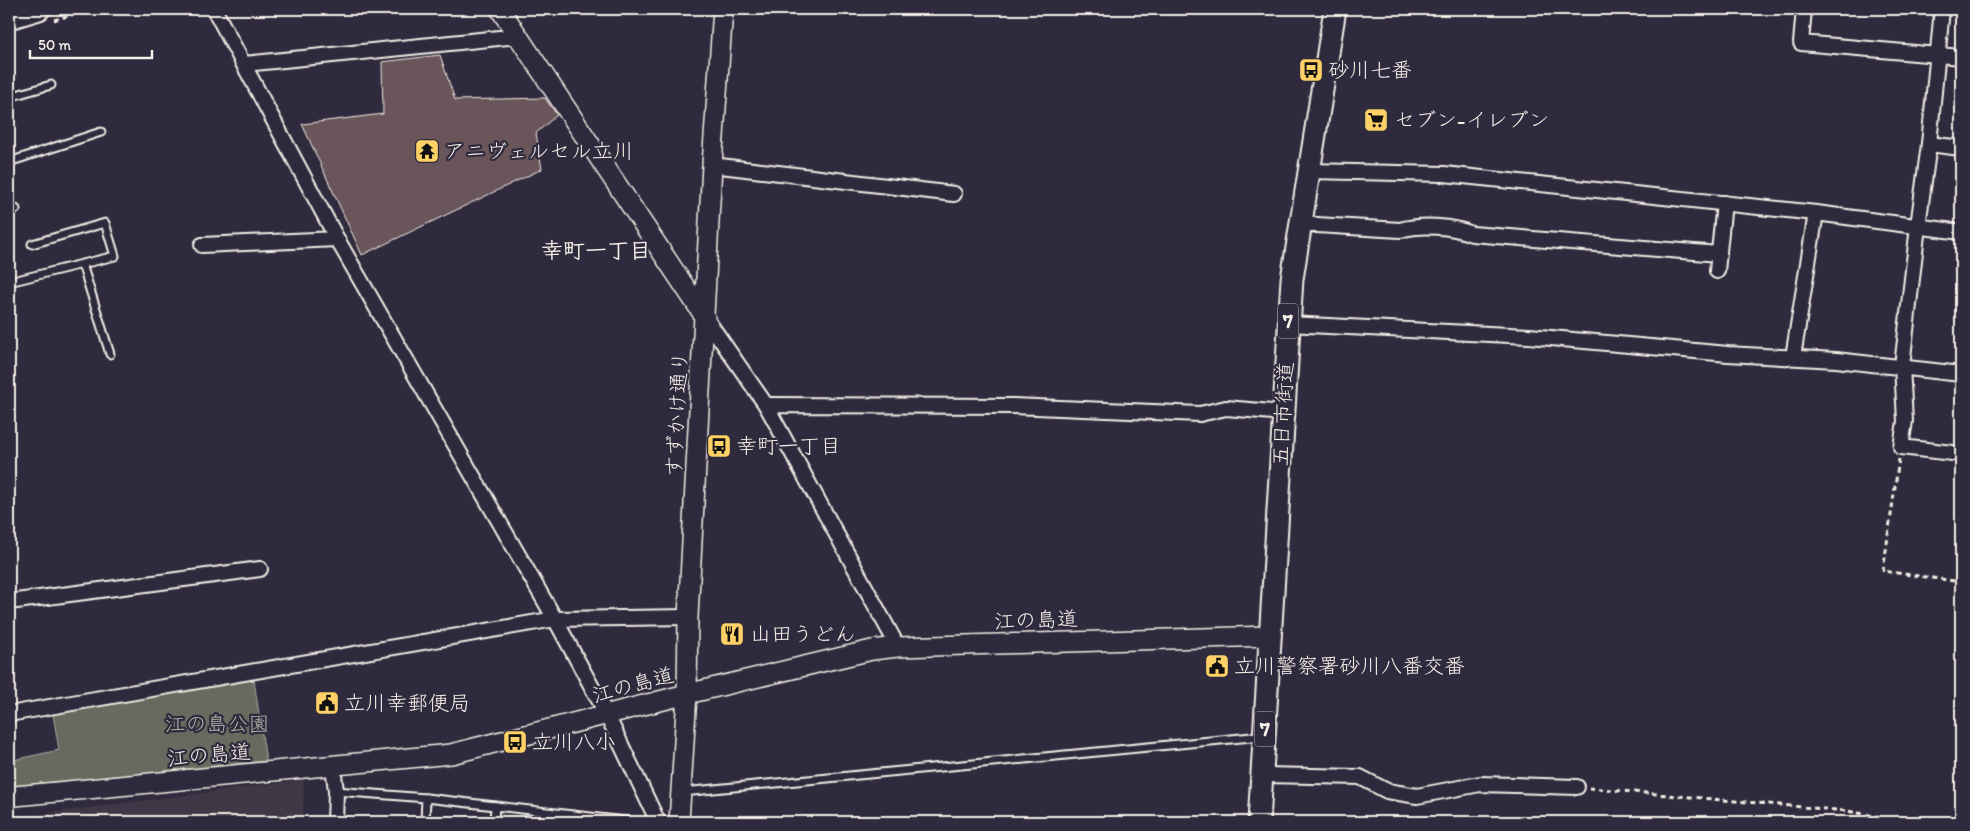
<svg xmlns="http://www.w3.org/2000/svg" width="1970" height="831" font-family="Itim,'Klee One',sans-serif">
	<style>
		.built { fill: #413746 }
		.green { fill: #666b5e; stroke: #adaea3 }
		.building { fill: #6b555a; stroke: #f4f1e8 }
		.lines { fill: none; stroke-linecap: round; stroke-linejoin: round }
		.lane-casing { stroke: #f4f1e8; stroke-width: 11 }
		.street-casing { stroke: #f4f1e8; stroke-width: 18 }
		.secondary-casing { stroke: #f4f1e8; stroke-width: 22 }
		.primary-casing { stroke: #f4f1e8; stroke-width: 25 }
		.path { stroke: #f4f1e8; stroke-width: 3; stroke-dasharray: 5 4; stroke-linecap: butt }
		.lane { stroke: #2f2a3d; stroke-width: 7 }
		.street { stroke: #2f2a3d; stroke-width: 14 }
		.secondary { stroke: #2f2a3d; stroke-width: 19 }
		.primary { stroke: #2f2a3d; stroke-width: 21 }
		.labels { text-anchor: middle; stroke-width: 4.5; stroke-linejoin: round; paint-order: stroke }
		.shield { fill: #2f2a3d; stroke: #b9b5b5; stroke-width: 1 }
		.shield-label { font-size: 20px; font-weight: bold; fill: #f4f1e8 }
		.poi-label { font-size: 21px; fill: #f4f1e8; stroke: #2f2a3d; text-anchor: start }
		.street-label { font-size: 21px; fill: #f4f1e8; stroke: #2f2a3d }
		.park-label { font-size: 21px; fill: #b4b5aa; stroke: #2f2a3d }
		.neighbourhood-label { font-size: 22px; font-weight: bold; fill: #f4f1e8; stroke: #2f2a3d }
	</style>
	<rect width="100%" height="100%" fill="#2f2a3d"/>
	<filter id="ink" filterUnits="userSpaceOnUse"><feTurbulence type="fractalNoise" baseFrequency=".02" numOctaves="2"/><feDisplacementMap in="SourceGraphic" scale="10" xChannelSelector="R" yChannelSelector="G"/><feConvolveMatrix kernelMatrix="1 2 1 2 8 2 1 2 1" color-interpolation-filters="sRGB"/></filter>
	<g filter="url(#ink)">
		<path class="built" d="M304,780L303,822H9V818Z"/>
		<path class="green" d="M253,674L266,761L9,788V761L59,750L53,714Z"/>
		<path class="building" d="M440,55L455,100L545,98L557,115L536,133L542,169L362,255L302,124L383,114L382,62Z"/>
		<g class="lines">
			<defs>
				<g id="lane">
					<path d="M9,97L51,85"/>
					<path d="M9,162L101,132"/>
					<path d="M9,211L16,209"/>
					<path d="M82,264L110,354"/>
					<path d="M9,282L115,256L105,223L32,244"/>
					<path d="M336,791L426,798L634,822"/>
					<path d="M683,792L1262,736"/>
					<path d="M425,822L426,798"/>
					<path d="M494,822L495,806"/>
				</g>
				<g id="street">
					<path d="M214,9L337,239L555,619L607,715L658,822"/>
					<path d="M1804,9L1801,43L1961,57"/>
					<path d="M1942,9L1929,144L1918,226L1902,366L1905,421L1901,447L1961,454"/>
					<path d="M244,64L519,36"/>
					<path d="M1929,144L1961,148"/>
					<path d="M712,165L954,194"/>
					<path d="M1309,171L1444,174L1816,213L1961,232"/>
					<path d="M1300,224L1400,230C1421,224 1452,226 1472,234L1719,254"/>
					<path d="M202,245L337,239"/>
					<path d="M1717,271L1724,203"/>
					<path d="M705,317L766,405"/>
					<path d="M1288,324L1529,336L1728,354L1836,360L1961,374"/>
					<path d="M1793,357L1816,213"/>
					<path d="M9,602L260,569"/>
					<path d="M898,647L766,405L1013,406L1200,414L1226,408L1283,413"/>
					<path d="M9,714L555,619L688,617"/>
					<path d="M333,766L336,791L335,822"/>
					<path d="M1262,775L1360,777L1387,791L1417,796L1480,784L1577,787"/>
				</g>
				<g id="secondary">
					<path d="M500,9L705,317"/>
					<path d="M9,798L15,796L451,754L687,694L872,650L898,647L1270,636"/>
					<path d="M679,822L687,694L688,617L712,165L723,9"/>
				</g>
				<g id="primary">
					<path d="M9,18L39,9"/>
					<path d="M1259,822L1292,279L1335,9"/>
				</g>
			</defs>
			<use href="#lane" class="lane-casing"/>
			<use href="#street" class="street-casing"/>
			<use href="#secondary" class="secondary-casing"/>
			<use href="#primary" class="primary-casing"/>
			<g class="path">
				<path d="M54,20L92,9"/>
				<path d="M1899,459L1883,571L1961,582"/>
				<path d="M1589,788L1847,811L1909,822"/>
			</g>
			<use href="#lane" class="lane"/>
			<use href="#street" class="street"/>
			<use href="#secondary" class="secondary"/>
			<use href="#primary" class="primary"/>
		</g>
	</g>
	<defs>
		<symbol id="bus-square" viewBox="-11 -11 22 22"><rect x="-9" y="-9" width="18" height="18" rx="4" fill="#ffd166" stroke="#2f2a3d"/><path d="M-5-6H5V4H4V6H2V4H-2V6H-4V4H-5ZM-3.5-4V0h7V-4ZM-3.5 1.2v1.5H-2V1.2ZM2 1.2v1.5H3.5V1.2Z" fill="#111"/></symbol>
		<symbol id="supermarket-square" viewBox="-11 -11 22 22"><rect x="-9" y="-9" width="18" height="18" rx="4" fill="#ffd166" stroke="#2f2a3d"/><path d="M-6-5.5h2.5l.6 2H6L4.5 2H-2.5L-4.4-4H-6ZM-1.5 3.2a1.3 1.3 0 1 0 .1 0ZM3 3.2a1.3 1.3 0 1 0 .1 0Z" fill="#111"/></symbol>
		<symbol id="temple-square" viewBox="-11 -11 22 22"><rect x="-9" y="-9" width="18" height="18" rx="4" fill="#ffd166" stroke="#2f2a3d"/><path d="M0-6L5-2H3V0L6.5 2.5H4V6H1.5V3h-3V6H-4V2.5H-6.5L-3 0V-2H-5Z" fill="#111"/></symbol>
		<symbol id="restaurant-square" viewBox="-11 -11 22 22"><rect x="-9" y="-9" width="18" height="18" rx="4" fill="#ffd166" stroke="#2f2a3d"/><path d="M-5-6h1v4h1v-4h1v4h1v-4h1v5L-1.5 .5V6h-2V.5L-5-1ZM5-6V6H3V1.5H1.5Q1.5-4 5-6Z" fill="#111"/></symbol>
		<symbol id="civic-square" viewBox="-11 -11 22 22"><rect x="-9" y="-9" width="18" height="18" rx="4" fill="#ffd166" stroke="#2f2a3d"/><path d="M-.6-6.5H3V-4.5H.6V-3L4-1V1h2V6H-6V1h2V-1L-.6-3ZM-1.2 2.5V6h2.4V2.5Z" fill="#111"/></symbol>
	</defs>
	<g fill-rule="evenodd">
		<use href="#bus-square" x="1297" y="56" width="28" height="28"/>
		<use href="#supermarket-square" x="1362" y="106" width="28" height="28"/>
		<use href="#temple-square" x="413" y="137" width="28" height="28"/>
		<use href="#bus-square" x="705" y="432" width="28" height="28"/>
		<use href="#restaurant-square" x="718" y="620" width="28" height="28"/>
		<use href="#civic-square" x="1203" y="652" width="28" height="28"/>
		<use href="#civic-square" x="313" y="689" width="28" height="28"/>
		<use href="#bus-square" x="501" y="728" width="28" height="28"/>
	</g>
	<g class="labels">
		<g class="shield">
			<rect x="1278" y="303.5" width="20" height="35" rx="4"/>
			<rect x="1255" y="711.5" width="20" height="35" rx="4"/>
		</g>
		<g class="shield-label">
			<text x="1288" y="328">7</text>
			<text x="1265" y="736">7</text>
		</g>
		<g class="poi-label">
			<text x="1328" y="77">砂川七番</text>
			<text x="1394" y="127">セブン-イレブン</text>
			<text x="444" y="158">アニヴェルセル立川</text>
			<text x="736" y="453">幸町一丁目</text>
			<text x="750" y="641">山田うどん</text>
			<text x="1234" y="673">立川警察署砂川八番交番</text>
			<text x="344" y="710">立川幸郵便局</text>
			<text x="532" y="749">立川八小</text>
		</g>
		<g class="street-label">
			<text transform="translate(677 414) rotate(-87)" y="7">すずかけ通り</text>
			<text transform="translate(1283 414) rotate(-87)" y="7">五日市街道</text>
			<text transform="translate(1036 620) rotate(-2)" y="7">江の島道</text>
			<text transform="translate(633 685) rotate(-15)" y="7">江の島道</text>
			<text transform="translate(209 755) rotate(-5)" y="7">江の島道</text>
		</g>
		<g class="park-label">
			<text x="217" y="731">江の島公園</text>
		</g>
		<g class="neighbourhood-label">
			<text x="596" y="258">幸町一丁目</text>
		</g>
	</g>
	<rect width="1970" height="831" fill="none" stroke="#2f2a3d" stroke-width="30"/>
	<rect x="15" y="15" width="1940" height="801" fill="none" stroke="#f4f1e8" stroke-width="2" filter="url(#ink)"/>
	<path d="M30 50v8h122v-8" fill="none" stroke="#f4f1e8" stroke-width="2.5"/>
	<text x="38" y="50" font-size="15" fill="#f4f1e8" stroke="#2f2a3d" stroke-width="4" paint-order="stroke">50 m</text>
</svg>
